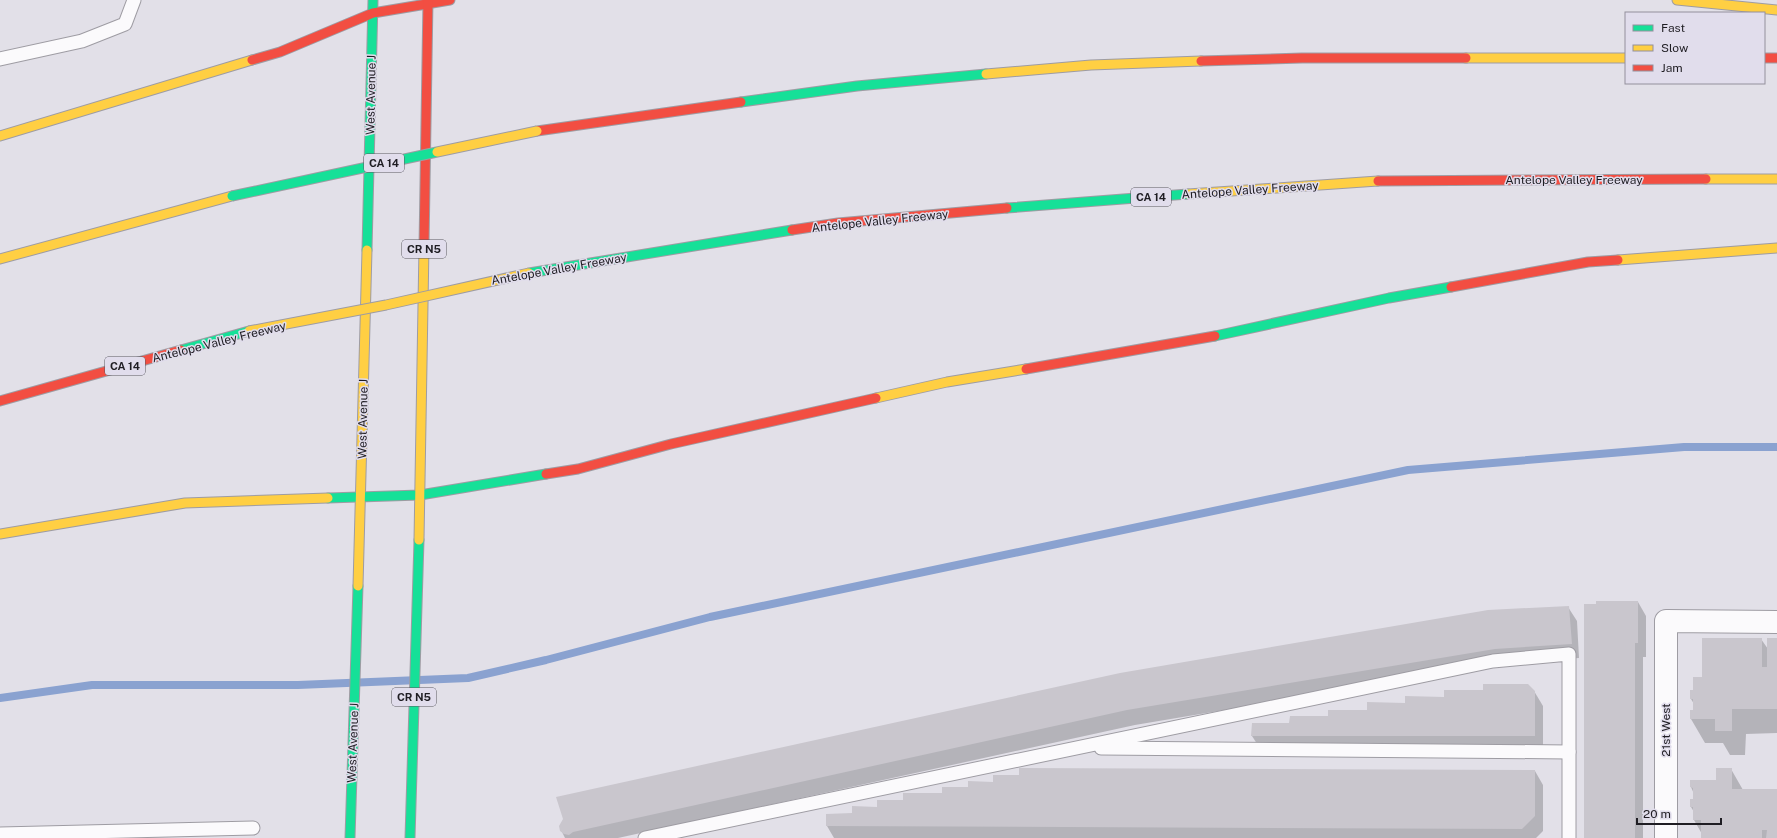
<svg xmlns="http://www.w3.org/2000/svg" width="1777" height="838" font-family="'Public Sans',sans-serif">
	<style>
		.shadow { fill: #0003 }
		.lines { fill: none; stroke-linecap: round; stroke-linejoin: round }
		.stream { stroke: #8aa2d0; stroke-width: 8 }
		.building { fill: #c9c6cd }
		.lane-casing { stroke: #9e9ca3; stroke-width: 15 }
		.street-casing { stroke: #9e9ca3; stroke-width: 24 }
		.fast-casing { stroke: #9e9ca3; stroke-width: 11 }
		.slow-casing { stroke: #9e9ca3; stroke-width: 11 }
		.jam-casing { stroke: #9e9ca3; stroke-width: 11 }
		.lane { stroke: #fbfafc; stroke-width: 13 }
		.street { stroke: #fbfafc; stroke-width: 22 }
		.fast { stroke: #16e098; stroke-width: 9 }
		.slow { stroke: #ffcf43; stroke-width: 9 }
		.jam { stroke: #f24e42; stroke-width: 9 }
		.fast-bridge-casing { stroke: #9e9ca3; stroke-width: 11; stroke-linecap: butt }
		.slow-bridge-casing { stroke: #9e9ca3; stroke-width: 11; stroke-linecap: butt }
		.fast-bridge { stroke: #16e098; stroke-width: 9 }
		.slow-bridge { stroke: #ffcf43; stroke-width: 9 }
		.labels { text-anchor: middle; stroke-width: 3; stroke-linejoin: round; paint-order: stroke }
		.shield { fill: #e1ddec; stroke: #59575f; stroke-width: 1 }
		.shield-label { font-size: 11px; font-weight: bold; fill: #1f1d23 }
		.street-label { font-size: 12px; fill: #1f1d23; stroke: #e1ddec }
	</style>
	<rect width="100%" height="100%" fill="#e2e0e8"/>
	<g class="shadow">
		<path d="M1638,602L1646,616V657H1643V838H1585Z"/>
		<path d="M1568,607L1577,621L1579,658L1503,663L1135,725L618,838H565L561,830Z"/>
		<path d="M1761,639L1768,649L1777,639V733L1746,734L1745,755H1730L1723,743H1705L1691,719L1694,711V704L1691,699L1703,678Z"/>
		<path d="M1534,691L1543,706V751L1261,750L1252,736L1290,724L1406,704L1445,698Z"/>
		<path d="M1731,769L1743,790H1777V838H1702V834L1694,820V812L1691,807L1694,800V794L1691,787L1717,781Z"/>
		<path d="M1535,771L1543,785V831L1536,838H834L827,826V815L853,814L904,801L994,783Z"/>
	</g>
	<g class="lines">
		<path class="stream" d="M0,698L92,685H298L468,678L546,660L710,617L1408,470L1684,447H1777"/>
	</g>
	<g class="building">
		<path d="M1596,601H1638V643H1635V838H1584V604H1596Z"/>
		<path d="M1569,606L1572,644L1495,649L1127,710L573,832L569,835L564,834L560,831L559,826L563,819L556,797L1120,673L1488,610Z"/>
		<path d="M1702,638H1762V667H1767V638H1777V709H1732V731H1715V719H1690V710H1693V699H1690V690H1693V677H1702Z"/>
		<path d="M1483,684H1528L1535,691V736H1251L1252,723H1289L1290,716H1328V710H1367V702L1405,703V696L1444,697V690H1483Z"/>
		<path d="M1019,768L1535,770V816L1522,829L826,826V814L852,813V806L877,807V800H903V793H942V787H968V781L993,782V775H1019Z"/>
		<path d="M1716,768H1732V789H1777V838H1766L1767,830H1762V838H1701V820H1693V807H1690V799H1693V788L1690,787V780H1716Z"/>
	</g>
	<g class="lines">
		<defs>
			<g id="lane">
				<path d="M0,59L82,41L125,24L134,0"/>
				<path d="M1101,748L1569,752"/>
				<path d="M0,834L253,828"/>
				<path d="M645,838L1493,661L1569,654V838"/>
			</g>
			<path id="street" d="M1666,838V621L1777,622"/>
			<g id="fast">
				<path d="M741,102L857,86L986,74"/>
				<path d="M1007,208L1188,194"/>
				<path d="M367,250L373,0"/>
				<path d="M529,273L792,230"/>
				<path d="M1215,336L1389,298L1451,287"/>
				<path d="M181,350L249,331"/>
				<path d="M328,498L420,495L546,474"/>
				<path d="M350,838L358,586"/>
				<path d="M410,838L419,540"/>
			</g>
			<g id="slow">
				<path d="M1677,0L1777,10"/>
				<path d="M1466,58H1626"/>
				<path d="M986,74L1091,65L1201,61"/>
				<path d="M0,136L252,60"/>
				<path d="M1706,179H1777"/>
				<path d="M1188,194L1378,181"/>
				<path d="M0,259L232,196"/>
				<path d="M1618,260L1777,248"/>
				<path d="M876,398L947,382L1026,369"/>
				<path d="M0,534L185,503L328,498"/>
				<path d="M419,540L424,246"/>
				<path d="M358,586L367,250"/>
			</g>
			<g id="jam">
				<path d="M1764,58H1777"/>
				<path d="M252,60L280,52L373,13L450,0"/>
				<path d="M1201,61L1302,58H1466"/>
				<path d="M537,131L741,102"/>
				<path d="M1378,181L1706,179"/>
				<path d="M792,230L838,223L1007,208"/>
				<path d="M424,246L428,0"/>
				<path d="M1451,287L1588,262L1618,260"/>
				<path d="M1026,369L1215,336"/>
				<path d="M0,401L181,350"/>
				<path d="M546,474L578,469L671,444L876,398"/>
			</g>
		</defs>
		<use href="#lane" class="lane-casing"/>
		<use href="#street" class="street-casing"/>
		<use href="#fast" class="fast-casing"/>
		<use href="#slow" class="slow-casing"/>
		<use href="#jam" class="jam-casing"/>
		<use href="#lane" class="lane"/>
		<use href="#street" class="street"/>
		<use href="#fast" class="fast"/>
		<use href="#slow" class="slow"/>
		<use href="#jam" class="jam"/>
		<defs>
			<path id="fast-bridge" d="M232,196L437,152"/>
			<g id="slow-bridge">
				<path d="M437,152L537,131"/>
				<path d="M249,331L386,305L529,273"/>
			</g>
		</defs>
		<use href="#fast-bridge" class="fast-bridge-casing"/>
		<use href="#slow-bridge" class="slow-bridge-casing"/>
		<use href="#fast-bridge" class="fast-bridge"/>
		<use href="#slow-bridge" class="slow-bridge"/>
	</g>
	<g class="labels">
		<g class="shield">
			<rect x="364" y="154" width="40" height="18" rx="3"/>
			<rect x="1131" y="188" width="40" height="18" rx="3"/>
			<rect x="402" y="240" width="44" height="18" rx="3"/>
			<rect x="105" y="357" width="40" height="18" rx="3"/>
			<rect x="392" y="688" width="44" height="18" rx="3"/>
		</g>
		<g class="shield-label">
			<text x="384" y="167">CA 14</text>
			<text x="1151" y="201">CA 14</text>
			<text x="424" y="253">CR N5</text>
			<text x="125" y="370">CA 14</text>
			<text x="414" y="701">CR N5</text>
		</g>
		<g class="street-label">
			<text transform="translate(371 95) rotate(-89)" y="4">West Avenue J</text>
			<text x="1574" y="184">Antelope Valley Freeway</text>
			<text transform="translate(1250 190) rotate(-4)" y="4">Antelope Valley Freeway</text>
			<text transform="translate(880 221) rotate(-6)" y="4">Antelope Valley Freeway</text>
			<text transform="translate(559 269) rotate(-10)" y="4">Antelope Valley Freeway</text>
			<text transform="translate(219 342) rotate(-14)" y="4">Antelope Valley Freeway</text>
			<text transform="translate(363 419) rotate(-89)" y="4">West Avenue J</text>
			<text transform="translate(1666 730) rotate(-90)" y="4">21st West</text>
			<text transform="translate(353 743) rotate(-88)" y="4">West Avenue J</text>
		</g>
	</g>
	<rect x="1625" y="12" width="140" height="72" fill="#e1ddec" stroke="#93909c"/>
	<rect x="1633" y="25" width="20" height="6" fill="#16e098" stroke="#93909c"/>
	<text x="1661" y="32" font-size="12" fill="#1f1d23">Fast</text>
	<rect x="1633" y="45" width="20" height="6" fill="#ffcf43" stroke="#93909c"/>
	<text x="1661" y="52" font-size="12" fill="#1f1d23">Slow</text>
	<rect x="1633" y="65" width="20" height="6" fill="#f24e42" stroke="#93909c"/>
	<text x="1661" y="72" font-size="12" fill="#1f1d23">Jam</text>
	<path d="M1637 818v6h84v-6" fill="none" stroke="#1f1d23" stroke-width="2"/>
	<text x="1643" y="818" font-size="12" fill="#1f1d23" stroke="#e1ddec" stroke-width="3" paint-order="stroke">20 m</text>
</svg>
